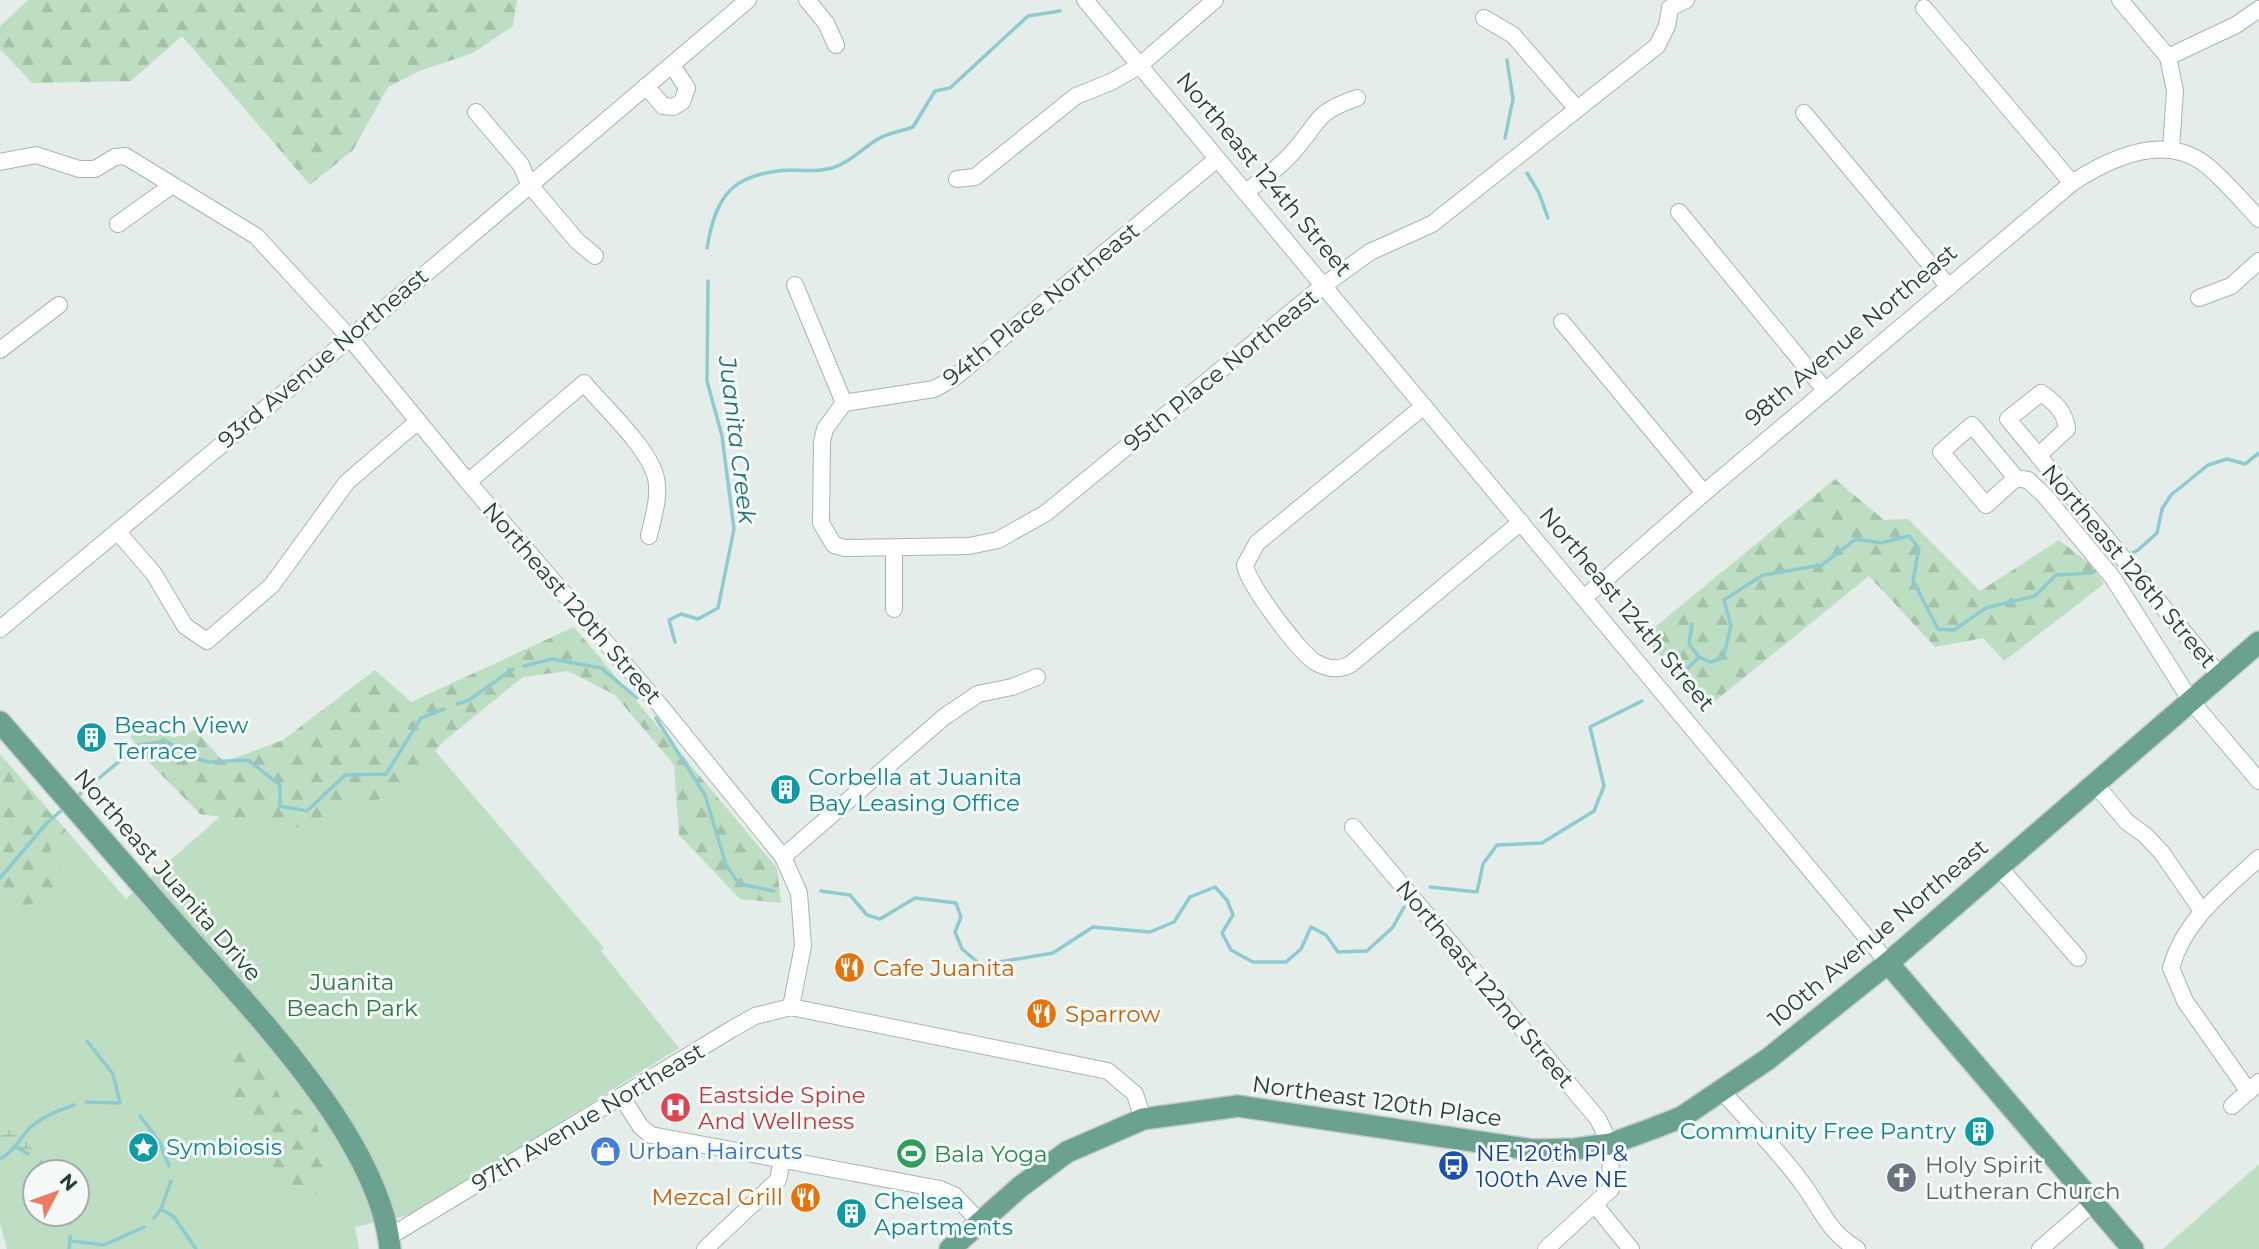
<svg xmlns="http://www.w3.org/2000/svg" width="2259" height="1249" font-family="Montserrat,sans-serif">
	<style>
		.green { fill: #bedec4; fill-rule: evenodd }
		.forest { fill: url(#forest-firs) }
		.wetland { fill: url(#wetland-marsh) }
		.lines { fill: none; stroke-linecap: round; stroke-linejoin: round }
		.stream { stroke: #8ecbd0; stroke-width: 3.5 }
		.minor-casing { stroke: #a7b5b0; stroke-width: 18 }
		.major-casing { stroke: #c2c9c7; stroke-width: 24 }
		.minor { stroke: #fff; stroke-width: 16 }
		.major { stroke: #6aa18f; stroke-width: 21 }
		.labels { text-anchor: middle; stroke-width: 6; stroke-linejoin: round; paint-order: stroke }
		.street-label { font-size: 23px; fill: #243f36; stroke: #f5faf7 }
		.culture-label { font-size: 23px; fill: #0d838f; stroke: #f5faf7; text-anchor: start }
		.food-label { font-size: 23px; fill: #c56008; stroke: #f5faf7; text-anchor: start }
		.park-label { font-size: 23px; fill: #2f7545; stroke: #f5faf7 }
		.health-label { font-size: 23px; fill: #be3a42; stroke: #f5faf7; text-anchor: start }
		.shop-label { font-size: 23px; fill: #366cbe; stroke: #f5faf7; text-anchor: start }
		.transit-label { font-size: 23px; fill: #164399; stroke: #f5faf7; text-anchor: start }
		.leisure-label { font-size: 23px; fill: #27864d; stroke: #f5faf7; text-anchor: start }
		.worship-label { font-size: 23px; fill: #5b616d; stroke: #f5faf7; text-anchor: start }
		.water-label { font-size: 24px; font-style: italic; fill: #1f7179; stroke: #f5faf7 }
	</style>
	<defs>
		<pattern id="forest-firs" width="22" height="20" patternUnits="userSpaceOnUse" patternTransform="scale(1.75)"><rect width="22" height="20" fill="#bedec4"/><path d="M5 1l3.5 6h-7zM16 11l3.5 6h-7z" fill="#a3c0a9"/></pattern>
		<pattern id="wetland-marsh" width="20" height="14" patternUnits="userSpaceOnUse" patternTransform="scale(1.75)"><rect width="20" height="14" fill="#bedec4"/><path d="M1 5h8M5 5V1M11 12h8M15 12V8" fill="none" stroke="#a3c0a9"/></pattern>
	</defs>
	<rect width="100%" height="100%" fill="#e4ede9"/>
	<g class="green">
		<path d="M375,681L604,948L601,951L679,1048L414,1214L355,1227L359,1249H7L0,1223V754L126,899ZM35,1172H77V1214H35Z"/>
		<path d="M2259,1164V1249H2163Z"/>
	</g>
	<g class="forest">
		<path d="M28,0H517L513,26L473,53L422,70L388,87L353,150L310,185L182,36L131,81L32,83L0,49V26Z"/>
		<path d="M1835,479L1884,520L1908,519L1980,591L2059,540L2090,564L2104,584L2004,661L1983,638L1935,647L1869,576L1704,710L1644,636Z"/>
		<path d="M574,627L777,868L781,903L740,899L679,835L674,765L615,695L568,671L523,677L444,741L399,792L356,807L317,830L200,814L143,756L131,737L143,723L174,738L195,730L224,762L283,740L375,670L411,702Z"/>
		<path d="M0,761L66,830L50,851L70,884L36,903L0,910Z"/>
		<path d="M241,1045L263,1054L282,1102L314,1117L327,1156V1197L290,1185L278,1175L228,1085L230,1055Z"/>
	</g>
	<path class="wetland" d="M32,1126L30,1133L34,1143L28,1158L0,1137V1132Z"/>
	<g class="lines">
		<g class="stream">
			<path d="M1505,138L1513,99L1507,60"/>
			<path d="M1527,173L1539,193L1548,218"/>
			<path d="M707,248C716,194 733,173 790,170C802,170 816,172 827,169C848,165 861,149 878,139C888,133 902,131 913,127L935,91L950,88L1028,16L1060,11"/>
			<path d="M2126,556L2138,550L2157,533L2162,509L2171,495L2208,465L2227,459L2245,464L2259,453"/>
			<path d="M1692,624L1689,644L1699,657"/>
			<path d="M675,642L669,620L681,614L698,619L718,608L734,529L722,436L707,381L708,281"/>
			<path d="M524,666L552,659L601,668L637,698"/>
			<path d="M1677,679L1699,657L1710,662L1723,658L1731,626L1724,600L1763,575L1822,565L1856,539L1881,543L1909,536L1919,548L1913,581L1938,629L1954,630L1986,608L2035,596L2056,575L2091,573L2100,569"/>
			<path d="M457,704L469,700L513,669"/>
			<path d="M656,718L705,795L726,865L739,884L774,891"/>
			<path d="M75,798L139,745L166,741L192,757L208,762L248,760L280,785V806L307,811L345,775L386,774L421,718L444,709"/>
			<path d="M0,878L46,824L64,808"/>
			<path d="M1430,887L1477,892L1483,864L1497,845L1542,843L1594,811L1604,786L1590,727L1642,701"/>
			<path d="M821,891L850,895L867,915L880,919L915,898L956,903L961,917L955,932L962,949L981,965L1053,953L1093,927L1150,932L1174,922L1190,897L1215,887L1227,900L1233,915L1222,933L1231,950L1253,962H1286L1301,949L1311,927L1326,935L1338,952L1367,951L1393,927L1404,907"/>
			<path d="M86,1102L120,1103L113,1074L87,1041"/>
			<path d="M140,1116L159,1141L169,1166"/>
			<path d="M15,1146L28,1154"/>
			<path d="M0,1159C14,1153 21,1135 32,1126C44,1116 59,1110 74,1105"/>
			<path d="M41,1162L51,1171"/>
			<path d="M161,1209L174,1217L196,1249"/>
			<path d="M69,1214L70,1223"/>
			<path d="M154,1218L161,1209L171,1181"/>
			<path d="M71,1241L104,1245L144,1227"/>
			<path d="M69,1249L70,1236"/>
		</g>
		<defs>
			<g id="minor">
				<path d="M807,0L826,23L836,45"/>
				<path d="M1085,0L1888,963"/>
				<path d="M2120,0L2168,57L2175,91L2171,149"/>
				<path d="M1924,8L2072,183"/>
				<path d="M1484,18L1513,35L1577,109"/>
				<path d="M2168,57L2236,25L2259,9"/>
				<path d="M646,86L663,106L673,107L682,102L687,88L672,65"/>
				<path d="M476,112L521,165L529,184L577,241L595,256"/>
				<path d="M1804,113L1949,287"/>
				<path d="M0,162L36,155L79,169H95L115,157L125,156L256,236L350,338L468,482L658,703L783,857L799,893L803,946L791,1007"/>
				<path d="M957,179L975,177L1076,96L1111,82L1139,66L1215,0"/>
				<path d="M1246,192C1261,180 1279,168 1292,153C1320,123 1312,113 1357,98"/>
				<path d="M1679,212L1825,390"/>
				<path d="M118,224L171,186"/>
				<path d="M795,285L844,403L825,429L822,442L821,523L834,545L845,548L969,546L998,540L1046,513L1323,286L1370,252L1432,224L1657,46L1667,26L1670,8L1686,0"/>
				<path d="M2199,298L2231,286L2259,261"/>
				<path d="M1562,322L1704,493"/>
				<path d="M0,350L59,305"/>
				<path d="M844,403L934,389L954,378L1217,159"/>
				<path d="M1424,406L1257,543L1245,565C1247,583 1300,653 1315,662C1327,669 1339,671 1351,664L1521,522"/>
				<path d="M2038,456L2067,429C2065,412 2055,402 2041,393L2008,419L2220,676"/>
				<path d="M2016,478L1986,505L1941,452L1972,425L2016,478L2028,480L2045,496L2113,578L2191,701L2259,781"/>
				<path d="M468,482L584,383C604,407 649,448 656,478C660,497 653,518 649,536"/>
				<path d="M117,531L154,574L185,626L207,641L272,585L347,482L417,422"/>
				<path d="M894,549V609"/>
				<path d="M1584,598L1704,493L2072,183C2110,158 2164,132 2206,165C2225,180 2242,201 2259,219"/>
				<path d="M0,629L350,338L748,0"/>
				<path d="M2095,784L2127,822L2145,835L2162,853L2202,911"/>
				<path d="M1353,827L1598,1119L1610,1144L1611,1189L1546,1249"/>
				<path d="M783,857L944,717L978,694L1012,687L1037,677"/>
				<path d="M1999,867L2078,958"/>
				<path d="M1722,1091C1748,1121 1778,1150 1802,1183C1822,1209 1826,1230 1857,1249"/>
				<path d="M2249,1092L2185,1001L2171,968C2184,920 2224,890 2259,858"/>
				<path d="M621,1096L641,1127L651,1135L940,1189L954,1195L980,1222"/>
				<path d="M2232,1106L2259,1082"/>
				<path d="M1595,1205L1631,1249"/>
				<path d="M389,1237L732,1029L755,1016L791,1007L1108,1071L1135,1094L1143,1119"/>
				<path d="M705,1249L778,1180L782,1160"/>
				<path d="M2040,1249L2093,1203"/>
			</g>
			<g id="major">
				<path d="M0,722C58,788 116,855 174,922C246,1004 380,1137 390,1249"/>
				<path d="M1888,963L2133,1249"/>
				<path d="M950,1249L1020,1187L1067,1152L1143,1119L1238,1106L1533,1150L1575,1149L1610,1144L1654,1128L1682,1117L1768,1059L1888,963L2259,642"/>
			</g>
		</defs>
		<use href="#minor" class="minor-casing"/>
		<use href="#major" class="major-casing"/>
		<use href="#minor" class="minor"/>
		<use href="#major" class="major"/>
	</g>
	<defs>
		<symbol id="building-disc" viewBox="-11 -11 22 22"><circle r="9.5" fill="#0f9aa8" stroke="#f5faf7"/><path d="M-4-6H4V6H1V3H-1V6H-4ZM-2.5-4.3h1.7v1.8h-1.7ZM.8-4.3h1.7v1.8H.8ZM-2.5-1h1.7V.8h-1.7ZM.8-1h1.7V.8H.8Z" fill="#fff"/></symbol>
		<symbol id="restaurant-disc" viewBox="-11 -11 22 22"><circle r="9.5" fill="#e8710a" stroke="#f5faf7"/><path d="M-5-6h1v4h1v-4h1v4h1v-4h1v5L-1.5 .5V6h-2V.5L-5-1ZM5-6V6H3V1.5H1.5Q1.5-4 5-6Z" fill="#fff"/></symbol>
		<symbol id="hospital-disc" viewBox="-11 -11 22 22"><circle r="9.5" fill="#e0444e" stroke="#f5faf7"/><path d="M-5-5h3v3.5h4V-5h3V5h-3V1.5h-4V5h-3Z" fill="#fff"/></symbol>
		<symbol id="sight-disc" viewBox="-11 -11 22 22"><circle r="9.5" fill="#0f9aa8" stroke="#f5faf7"/><path d="M0-6L1.8-2.2L6-1.7L2.9 1.2L3.7 5.4L0 3.3L-3.7 5.4L-2.9 1.2L-6-1.7L-1.8-2.2Z" fill="#fff"/></symbol>
		<symbol id="shop-disc" viewBox="-11 -11 22 22"><circle r="9.5" fill="#3f7fe0" stroke="#f5faf7"/><path d="M-5-2.5h2.3a2.7 3.5 0 0 1 5.4 0H5L5.5 6h-11ZM-1.5-2.5h3a1.5 2.3 0 0 0-3 0Z" fill="#fff"/></symbol>
		<symbol id="stadium-disc" viewBox="-11 -11 22 22"><circle r="9.5" fill="#2e9e5b" stroke="#f5faf7"/><path d="M0-5a6.5 5 0 1 0 0 10a6.5 5 0 1 0 0-10ZM-3.5-1.8h7v3.6h-7Z" fill="#fff"/></symbol>
		<symbol id="bus-disc" viewBox="-11 -11 22 22"><circle r="9.5" fill="#1a4fb4" stroke="#f5faf7"/><path d="M-5-6H5V4H4V6H2V4H-2V6H-4V4H-5ZM-3.5-4V0h7V-4ZM-3.5 1.2v1.5H-2V1.2ZM2 1.2v1.5H3.5V1.2Z" fill="#fff"/></symbol>
		<symbol id="church-disc" viewBox="-11 -11 22 22"><circle r="9.5" fill="#6b7280" stroke="#f5faf7"/><path d="M-1.2-6h2.4v3.5h3.3v2.4h-3.3V6h-2.4V-.1h-3.3v-2.4h3.3Z" fill="#fff"/></symbol>
	</defs>
	<g fill-rule="evenodd">
		<use href="#building-disc" x="74" y="720" width="35" height="35"/>
		<use href="#building-disc" x="768" y="772" width="35" height="35"/>
		<use href="#restaurant-disc" x="832" y="950" width="35" height="35"/>
		<use href="#restaurant-disc" x="1024" y="996" width="35" height="35"/>
		<use href="#hospital-disc" x="658" y="1090" width="35" height="35"/>
		<use href="#building-disc" x="1962" y="1114" width="35" height="35"/>
		<use href="#sight-disc" x="126" y="1130" width="35" height="35"/>
		<use href="#shop-disc" x="588" y="1134" width="35" height="35"/>
		<use href="#stadium-disc" x="894" y="1136" width="35" height="35"/>
		<use href="#bus-disc" x="1436" y="1148" width="35" height="35"/>
		<use href="#church-disc" x="1884" y="1160" width="35" height="35"/>
		<use href="#restaurant-disc" x="788" y="1180" width="35" height="35"/>
		<use href="#building-disc" x="834" y="1196" width="35" height="35"/>
	</g>
	<g class="labels">
		<g class="street-label">
			<text transform="translate(1264 174) rotate(50)" y="8">Northeast 124th Street</text>
			<text transform="translate(1041 304) rotate(-39)" y="8">94th Place Northeast</text>
			<text transform="translate(1851 335) rotate(-40)" y="8">98th Avenue Northeast</text>
			<text transform="translate(323 358) rotate(-40)" y="8">93rd Avenue Northeast</text>
			<text transform="translate(1221 370) rotate(-39)" y="8">95th Place Northeast</text>
			<text transform="translate(2129 566) rotate(50)" y="8">Northeast 126th Street</text>
			<text transform="translate(572 603) rotate(49)" y="8">Northeast 120th Street</text>
			<text transform="translate(1627 609) rotate(50)" y="8">Northeast 124th Street</text>
			<text transform="translate(168 875) rotate(49)" y="8">Northeast Juanita Drive</text>
			<text transform="translate(1878 933) rotate(-40)" y="8">100th Avenue Northeast</text>
			<text transform="translate(1485 984) rotate(50)" y="8">Northeast 122nd Street</text>
			<text transform="translate(1377 1101) rotate(8)" y="8">Northeast 120th Place</text>
			<text transform="translate(588 1117) rotate(-31)" y="8">97th Avenue Northeast</text>
		</g>
		<g class="culture-label">
			<text x="114" y="733">Beach View<tspan x="114" dy="26">Terrace</tspan></text>
			<text x="808" y="785">Corbella at Juanita<tspan x="808" dy="26">Bay Leasing Office</tspan></text>
			<text x="1956" y="1139" text-anchor="end">Community Free Pantry</text>
			<text x="166" y="1155">Symbiosis</text>
			<text x="874" y="1209">Chelsea<tspan x="874" dy="26">Apartments</tspan></text>
		</g>
		<g class="food-label">
			<text x="873" y="976">Cafe Juanita</text>
			<text x="1065" y="1022">Sparrow</text>
			<text x="783" y="1205" text-anchor="end">Mezcal Grill</text>
		</g>
		<g class="park-label">
			<text x="352" y="990">Juanita<tspan x="352" dy="26">Beach Park</tspan></text>
		</g>
		<g class="health-label">
			<text x="698" y="1103">Eastside Spine<tspan x="698" dy="26">And Wellness</tspan></text>
		</g>
		<g class="shop-label">
			<text x="628" y="1159">Urban Haircuts</text>
		</g>
		<g class="transit-label">
			<text x="1476" y="1161">NE 120th Pl &amp;<tspan x="1476" dy="26">100th Ave NE</tspan></text>
		</g>
		<g class="leisure-label">
			<text x="934" y="1162">Bala Yoga</text>
		</g>
		<g class="worship-label">
			<text x="1925" y="1173">Holy Spirit<tspan x="1925" dy="26">Lutheran Church</tspan></text>
		</g>
		<g class="water-label">
			<text transform="translate(737 440) rotate(83)" y="8">Juanita Creek</text>
		</g>
	</g>
	<g transform="translate(56 1193) rotate(49)"><circle r="33" fill="#f5faf7" stroke="#a1afaa" stroke-width="2"/>
	<path d="M0-5L12 26L0 18L-12 26Z" fill="#ee7a62"/>
	<text y="-10" font-size="19" font-weight="bold" text-anchor="middle" fill="#243f36">N</text>
	</g>
</svg>
